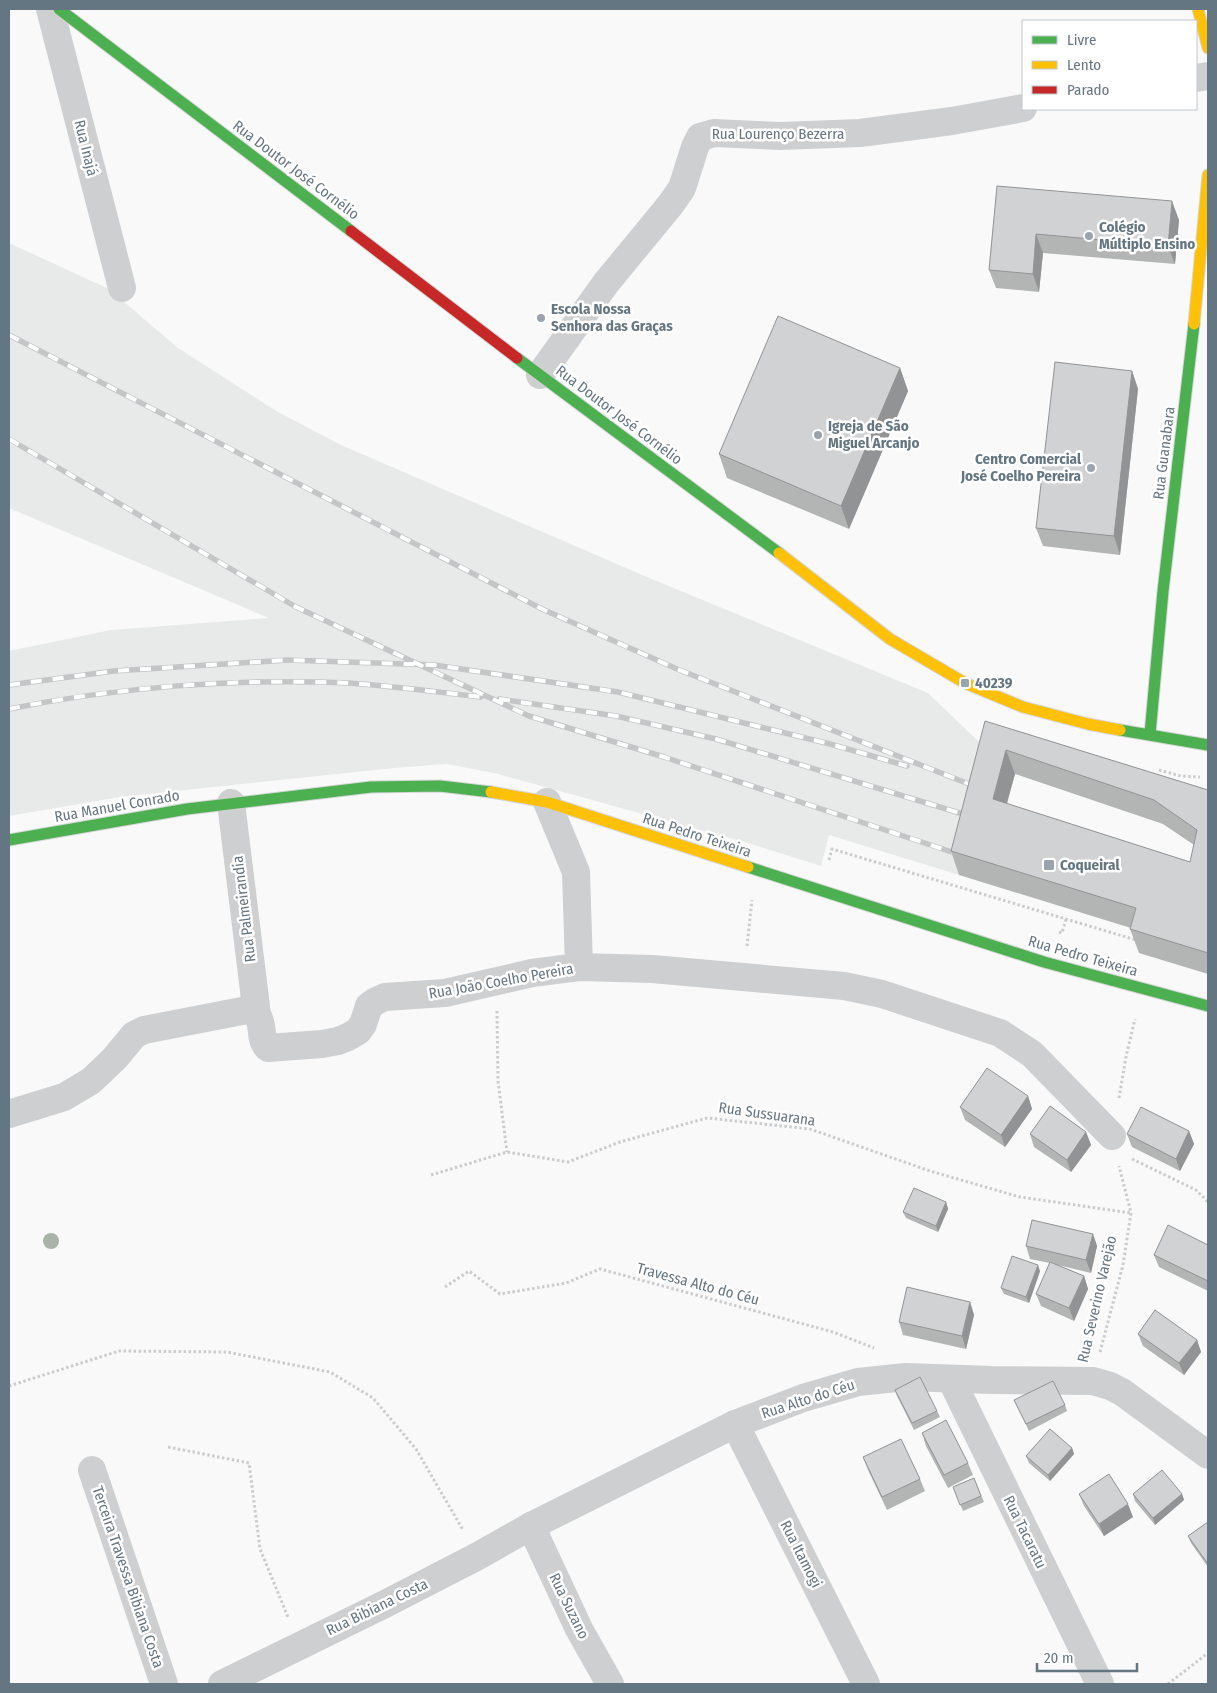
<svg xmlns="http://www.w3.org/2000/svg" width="1217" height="1693" font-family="'Fira Sans Condensed',sans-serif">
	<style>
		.built { fill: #e8e9e9 }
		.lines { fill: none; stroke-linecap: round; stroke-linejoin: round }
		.fast-casing { stroke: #d5d6d7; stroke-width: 13 }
		.slow-casing { stroke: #d5d6d7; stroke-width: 13 }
		.jam-casing { stroke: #d5d6d7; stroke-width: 13 }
		.path { stroke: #cbcccd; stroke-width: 3; stroke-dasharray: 2.5 2.5; stroke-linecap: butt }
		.street { stroke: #cecfd0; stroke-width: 28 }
		.fast { stroke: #4caf50; stroke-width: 11 }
		.slow { stroke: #ffc107; stroke-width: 11 }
		.jam { stroke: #c62828; stroke-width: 11 }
		.rail-casing { stroke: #c3c5c6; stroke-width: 5.5 }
		.rail { stroke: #fff; stroke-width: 4; stroke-dasharray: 11; stroke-linecap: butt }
		.tree { fill: #a9b3a7 }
		.wall { fill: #b3b5b5; fill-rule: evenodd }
		.shaded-wall { fill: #929394 }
		.building { fill: #d0d2d3; stroke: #929394; fill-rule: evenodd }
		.poi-dot { fill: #99a4ac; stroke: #fff; stroke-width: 2 }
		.labels { text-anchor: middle; stroke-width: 5; stroke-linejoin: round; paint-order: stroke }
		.street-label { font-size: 15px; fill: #657683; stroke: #fff }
		.poi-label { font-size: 15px; font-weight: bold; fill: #657683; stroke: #fff; text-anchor: start }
	</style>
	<rect width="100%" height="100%" fill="#f9f9f9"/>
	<path class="built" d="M9,243L109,289L178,348L278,412L341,445L647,577L928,693L978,741L992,751L959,875L829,835L821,866L751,844L494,773L447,764L394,768L120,797L9,816V651L111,630L269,618L9,508Z"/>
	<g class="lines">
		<defs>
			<g id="fast">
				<path d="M59,9L351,231"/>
				<path d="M517,358L779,553"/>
				<path d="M1120,730L1208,745"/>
				<path d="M1150,734L1163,591L1194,324"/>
				<path d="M9,840L187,809L371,787L440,786L491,792"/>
				<path d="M748,867L1044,962L1208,1006"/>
			</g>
			<g id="slow">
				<path d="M1198,9L1208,48"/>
				<path d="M1194,324L1208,175"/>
				<path d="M779,553L890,639L965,683L1023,707L1088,724L1120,730"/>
				<path d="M491,792L547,802L748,867"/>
			</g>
			<path id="jam" d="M351,231L517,358"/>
		</defs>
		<use href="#fast" class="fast-casing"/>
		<use href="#slow" class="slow-casing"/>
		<use href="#jam" class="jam-casing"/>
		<g class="path">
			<path d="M1159,770L1181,776L1200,777"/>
			<path d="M829,860L832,849L1136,940"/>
			<path d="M1059,932L1062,933L1066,919"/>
			<path d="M747,946L752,900"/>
			<path d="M497,1011L498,1081L507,1152"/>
			<path d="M1119,1098L1126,1057L1135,1019"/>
			<path d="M1132,1159L1196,1190L1208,1202"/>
			<path d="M431,1175L507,1152L568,1162L620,1142L707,1118L810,1129L930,1171L1020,1197L1131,1213"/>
			<path d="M445,1287L469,1271L500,1294L566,1283L600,1269L833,1332L874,1348"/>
			<path d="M1100,1352L1123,1265L1131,1213L1119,1166"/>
			<path d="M9,1386L119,1351L227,1352L330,1372L373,1398L416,1449L463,1530"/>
			<path d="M168,1447L249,1463L260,1549L288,1617"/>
			<path d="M1168,1684L1208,1653"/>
		</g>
		<g class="street">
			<path d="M50,9L122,288"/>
			<path d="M1196,78L1208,76"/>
			<path d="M540,375L606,283L671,204L682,188L695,147L700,137L714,133L781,136L860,133L952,121L1023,108"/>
			<path d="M547,802L576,872L579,967"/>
			<path d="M231,803L257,1015"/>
			<path d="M9,1114L64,1097L91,1081L115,1058L134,1035L144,1030L247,1010C269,1015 256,1037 268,1048L322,1044L338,1041L348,1037L358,1031L363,1024L369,1006L376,1001L385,997L445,993L532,973L579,967L652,969L844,986L882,994L1000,1033L1032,1054L1112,1136"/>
			<path d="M951,1379L1100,1684"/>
			<path d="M735,1424L866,1684"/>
			<path d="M92,1470L164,1684"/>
			<path d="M531,1526L579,1629L610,1684"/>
			<path d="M222,1684L385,1604L478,1556L531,1526L735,1424L803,1398L858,1382L906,1377L992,1380L1093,1381L1110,1386L1122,1392L1208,1455"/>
		</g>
		<use href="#fast" class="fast"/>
		<use href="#slow" class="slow"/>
		<use href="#jam" class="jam"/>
		<defs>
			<g id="rail">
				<path d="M9,335L542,609L677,669L974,786"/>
				<path d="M9,439L296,607L529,716L664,757L964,856"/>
				<path d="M9,685L114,671L288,660L434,665L618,692L830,744L907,766"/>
				<path d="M499,699L616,716L716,739L966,815"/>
				<path d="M9,709C117,687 238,678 349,683C393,686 437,692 481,697"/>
			</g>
		</defs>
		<use href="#rail" class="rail-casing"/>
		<use href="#rail" class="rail"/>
	</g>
	<circle class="tree" cx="51" cy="1241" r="8"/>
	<g class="wall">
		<path d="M997,186L1179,220L1175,264L1043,253L1039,292L996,288L989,270Z"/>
		<path d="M900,368L908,391L849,529L727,478L719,454Z"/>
		<path d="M1132,371L1138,389L1120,555L1043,546L1036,528Z"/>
		<path d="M985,721L1208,790V974L1139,953L1130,929L1131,928L959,875L951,851ZM1015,774L1163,824L1194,845L1190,862L1007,804Z"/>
		<path d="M1028,1096L1032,1109L1005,1147L965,1120L960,1107Z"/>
		<path d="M1189,1131L1194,1144L1180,1171L1132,1147L1127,1134Z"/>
		<path d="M1086,1132L1091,1145L1071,1172L1034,1147L1030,1134Z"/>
		<path d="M946,1202L948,1209L938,1232L906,1218L903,1212Z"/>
		<path d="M1093,1234L1097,1246L1091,1273L1058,1265L1084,1276L1088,1289L1074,1321L1041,1306L1036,1294L1050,1263L1030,1259L1026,1246Z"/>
		<path d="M1208,1245V1291L1159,1267L1154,1255Z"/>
		<path d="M1040,1271L1029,1303L1004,1294L1001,1288Z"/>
		<path d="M970,1302L974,1315L966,1349L903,1335L899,1322Z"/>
		<path d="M1138,1334L1197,1340L1201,1352L1184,1375L1143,1346Z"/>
		<path d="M895,1390L937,1411L940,1417L914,1430L897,1396Z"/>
		<path d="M1014,1400L1065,1405L1067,1411L1029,1431Z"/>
		<path d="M922,1433L968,1463L973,1475L948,1488L926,1446Z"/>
		<path d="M1072,1448L1074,1454L1050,1481L1029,1463L1026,1456Z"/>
		<path d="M863,1457L920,1479L925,1491L887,1510L868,1470Z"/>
		<path d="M974,1478L984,1502L963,1511L953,1487Z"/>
		<path d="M1079,1494L1133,1517L1104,1536L1084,1506Z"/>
		<path d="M1133,1494H1182L1184,1500L1155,1525L1135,1501Z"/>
		<path d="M1208,1522V1567L1191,1543L1188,1536Z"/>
	</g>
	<g class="shaded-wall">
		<path d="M1172,201L1179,220L1175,264L1168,246Z"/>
		<path d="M1036,234L1043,253L1039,292L1033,274Z"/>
		<path d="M900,368L908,391L849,529L841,506Z"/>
		<path d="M1132,371L1138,389L1120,555L1114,536Z"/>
		<path d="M1006,750L1015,774L1001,823L993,799Z"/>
		<path d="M1028,1096L1032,1109L1005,1147L1001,1135Z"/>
		<path d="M1189,1131L1194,1144L1180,1171L1176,1159Z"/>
		<path d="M1086,1132L1091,1145L1071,1172L1067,1160Z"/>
		<path d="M946,1202L948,1209L938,1232L936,1226Z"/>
		<path d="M1093,1234L1097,1246L1091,1273L1086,1260Z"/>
		<path d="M1038,1265L1040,1271L1029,1303L1026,1297Z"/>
		<path d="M1084,1276L1088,1289L1074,1321L1069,1308Z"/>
		<path d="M970,1302L974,1315L966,1349L962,1336Z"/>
		<path d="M1197,1340L1201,1352L1184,1375L1179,1363Z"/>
		<path d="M1072,1448L1074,1454L1050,1481L1048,1475Z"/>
		<path d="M1182,1494L1184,1500L1155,1525L1153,1518Z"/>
		<path d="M1128,1504L1133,1517L1104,1536L1099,1524Z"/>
	</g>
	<g class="building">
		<path d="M997,186L1172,201L1168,246L1036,234L1033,274L989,270Z"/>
		<path d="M778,316L900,368L841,506L719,454Z"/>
		<path d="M1055,362L1132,371L1114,536L1036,528Z"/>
		<path d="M985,721L1208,790V953L1130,929L1136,908L951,851ZM1006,750L1154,800L1197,830L1190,862L993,799Z"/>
		<path d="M987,1068L1028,1096L1001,1135L960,1107Z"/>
		<path d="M1050,1106L1086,1132L1067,1160L1030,1134Z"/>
		<path d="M1141,1107L1189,1131L1176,1159L1127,1134Z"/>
		<path d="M914,1188L946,1202L936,1226L903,1212Z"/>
		<path d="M1032,1220L1093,1234L1086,1260L1026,1246Z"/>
		<path d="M1168,1225L1208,1245V1281L1154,1255Z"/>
		<path d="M1012,1256L1038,1265L1026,1297L1001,1288Z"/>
		<path d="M1050,1262L1084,1276L1069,1308L1036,1294Z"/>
		<path d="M907,1287L970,1302L962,1336L899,1322Z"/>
		<path d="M1155,1310L1197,1340L1179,1363L1138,1334Z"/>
		<path d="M920,1377L937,1411L912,1423L895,1390Z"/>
		<path d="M1053,1381L1065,1405L1026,1424L1014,1400Z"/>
		<path d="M946,1420L968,1463L944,1475L922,1433Z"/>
		<path d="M1050,1429L1072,1448L1048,1475L1026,1456Z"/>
		<path d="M901,1439L920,1479L882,1497L863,1457Z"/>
		<path d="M1162,1470L1182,1494L1153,1518L1133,1494Z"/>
		<path d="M1109,1474L1128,1504L1099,1524L1079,1494Z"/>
		<path d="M974,1478L981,1496L960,1505L953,1487Z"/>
		<path d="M1208,1522V1564L1188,1536Z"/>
	</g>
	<g class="poi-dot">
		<circle cx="1089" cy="236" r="5"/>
		<circle cx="541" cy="318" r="5"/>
		<circle cx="818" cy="435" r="5"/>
		<circle cx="1091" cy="468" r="5"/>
		<rect x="960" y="678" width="10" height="10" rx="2.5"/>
		<rect x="1043" y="859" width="12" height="12" rx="2.5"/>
	</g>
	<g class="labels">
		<g class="street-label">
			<text x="778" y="139">Rua Lourenço Bezerra</text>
			<text transform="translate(86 148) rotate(76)" y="5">Rua Inajá</text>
			<text transform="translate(296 170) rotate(37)" y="5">Rua Doutor José Cornélio</text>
			<text transform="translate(619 415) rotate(37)" y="5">Rua Doutor José Cornélio</text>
			<text transform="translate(1164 453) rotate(-83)" y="5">Rua Guanabara</text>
			<text transform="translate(117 806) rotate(-10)" y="5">Rua Manuel Conrado</text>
			<text transform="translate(697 835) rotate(18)" y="5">Rua Pedro Teixeira</text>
			<text transform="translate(244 909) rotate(-97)" y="5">Rua Palmeirandia</text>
			<text transform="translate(1083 956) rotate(16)" y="5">Rua Pedro Teixeira</text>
			<text transform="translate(501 981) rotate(-10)" y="5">Rua João Coelho Pereira</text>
			<text transform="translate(767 1114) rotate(8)" y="5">Rua Sussuarana</text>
			<text transform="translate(698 1284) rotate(15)" y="5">Travessa Alto do Céu</text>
			<text transform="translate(1097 1299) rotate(-77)" y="5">Rua Severino Varejão</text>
			<text transform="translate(808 1399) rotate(-18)" y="5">Rua Alto do Céu</text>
			<text transform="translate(1025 1532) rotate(64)" y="5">Rua Tacaratu</text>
			<text transform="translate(801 1554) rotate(63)" y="5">Rua Itamogi</text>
			<text transform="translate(128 1577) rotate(71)" y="5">Terceira Travessa Bibiana Costa</text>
			<text transform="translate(569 1606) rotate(64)" y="5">Rua Suzano</text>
			<text transform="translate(377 1607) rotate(-26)" y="5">Rua Bibiana Costa</text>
		</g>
		<g class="poi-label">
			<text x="1099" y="232">Colégio<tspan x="1099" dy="17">Múltiplo Ensino</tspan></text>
			<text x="551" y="314">Escola Nossa<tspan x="551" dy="17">Senhora das Graças</tspan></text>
			<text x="828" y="431">Igreja de São<tspan x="828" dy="17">Miguel Arcanjo</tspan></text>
			<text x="1081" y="464" text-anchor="end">Centro Comercial<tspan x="1081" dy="17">José Coelho Pereira</tspan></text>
			<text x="975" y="688">40239</text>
			<text x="1060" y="870">Coqueiral</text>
		</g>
	</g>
	<rect width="1217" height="1693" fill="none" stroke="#657683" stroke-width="20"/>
	<rect x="1022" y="20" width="175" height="90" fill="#ffffff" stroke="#c1c8cd"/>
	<rect x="1032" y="36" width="25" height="8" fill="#4caf50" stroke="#c1c8cd"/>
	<text x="1067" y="45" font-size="15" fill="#657683">Livre</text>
	<rect x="1032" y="61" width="25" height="8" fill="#ffc107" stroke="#c1c8cd"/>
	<text x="1067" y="70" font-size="15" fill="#657683">Lento</text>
	<rect x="1032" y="86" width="25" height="8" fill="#c62828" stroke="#c1c8cd"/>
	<text x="1067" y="95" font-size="15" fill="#657683">Parado</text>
	<path d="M1037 1663v8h100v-8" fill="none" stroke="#657683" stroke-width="2.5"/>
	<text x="1044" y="1663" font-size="15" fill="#657683" stroke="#ffffff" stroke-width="4" paint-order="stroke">20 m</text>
</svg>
